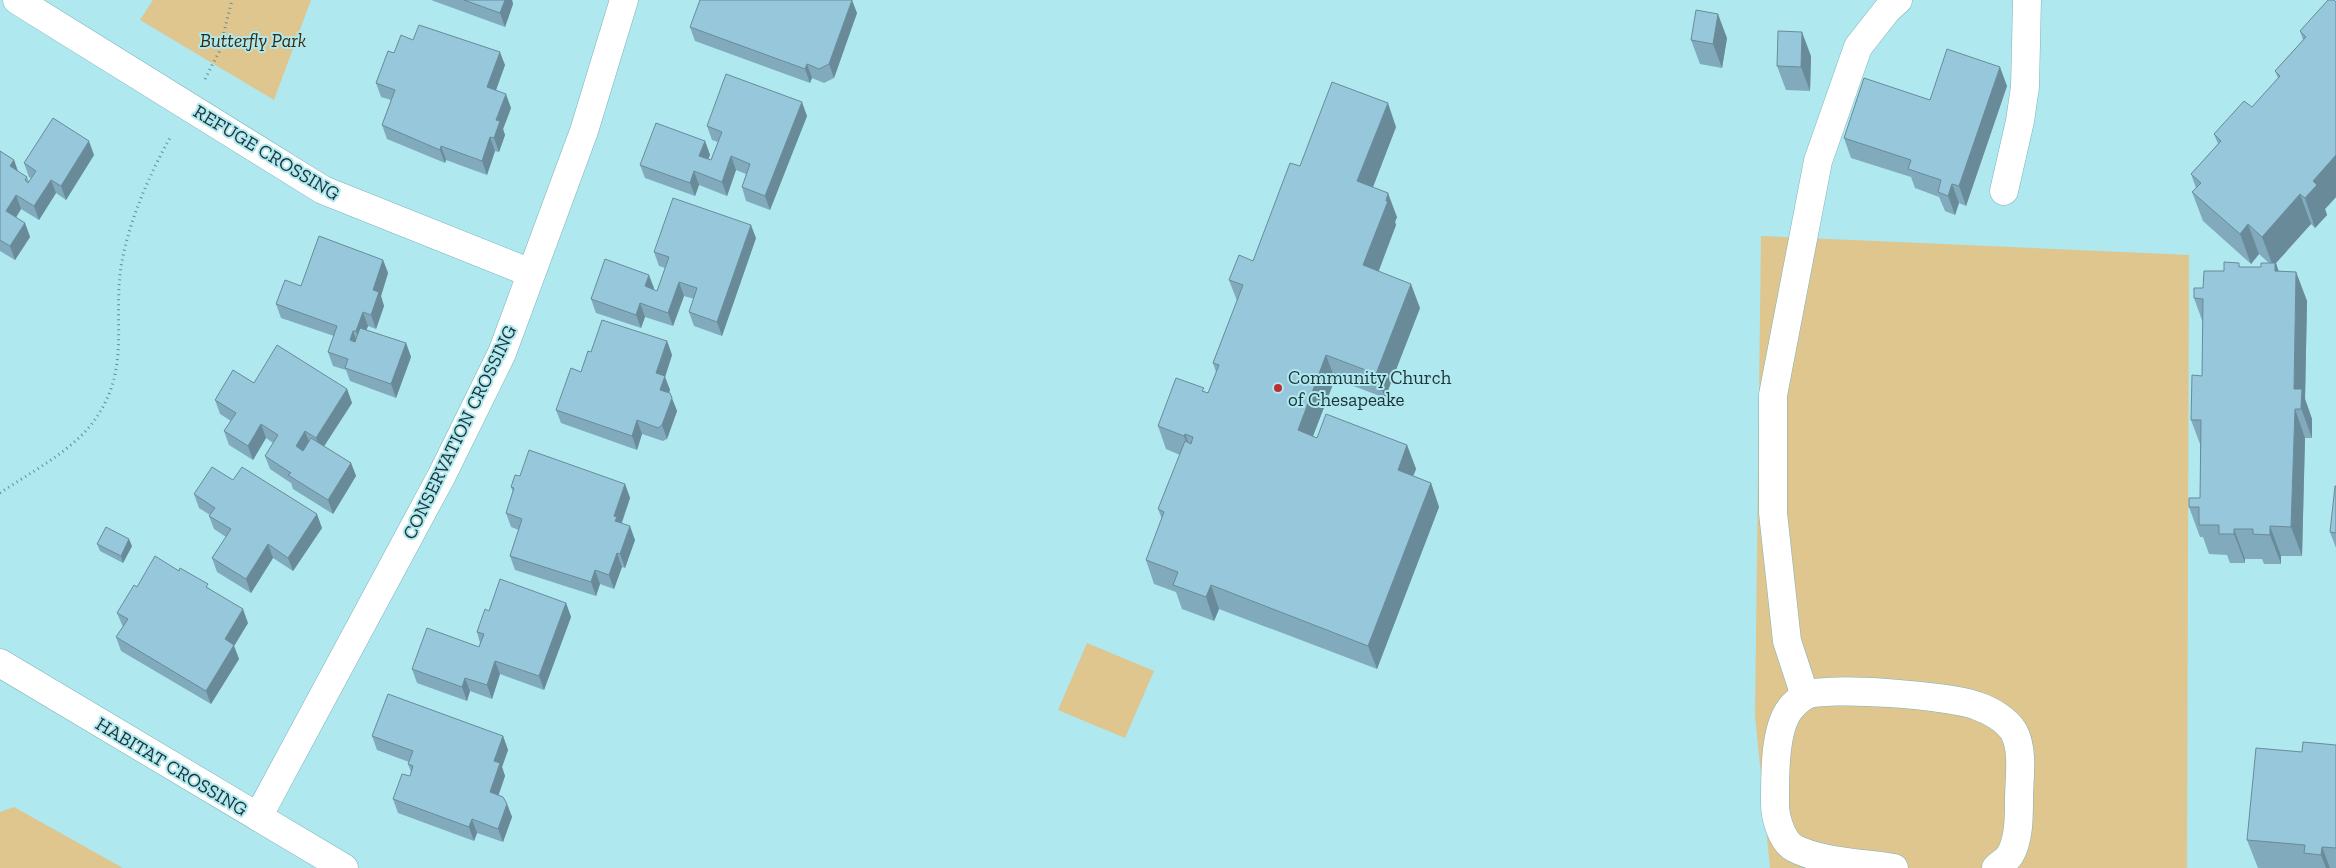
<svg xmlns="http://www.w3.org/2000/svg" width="2336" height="868" font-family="'Zilla Slab',serif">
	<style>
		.green { fill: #dfc58e }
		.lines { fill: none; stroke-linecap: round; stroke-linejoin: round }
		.minor-casing { stroke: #7bb3b9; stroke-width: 29 }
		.path { stroke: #658c91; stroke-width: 3; stroke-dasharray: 1 4; stroke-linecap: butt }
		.minor { stroke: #fff; stroke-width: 28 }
		.wall { fill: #81abbc }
		.shaded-wall { fill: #698b99 }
		.building { fill: #96c7db; stroke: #698b99 }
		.poi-dot { fill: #be2f30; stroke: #afe8ef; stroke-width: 2 }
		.labels { text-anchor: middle; stroke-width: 4; stroke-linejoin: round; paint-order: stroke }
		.park-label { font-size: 19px; font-style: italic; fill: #382b0e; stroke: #afe8ef }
		.street-label { font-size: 19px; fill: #1c3336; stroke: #afe8ef }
		.poi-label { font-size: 19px; fill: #1c3336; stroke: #afe8ef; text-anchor: start }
	</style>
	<rect width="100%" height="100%" fill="#afe8ef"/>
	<g class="green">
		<path d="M153,0H311L274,100L140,20Z"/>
		<path d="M1761,236L2189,255L2187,868H1770L1755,715Z"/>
		<path d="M1087,643L1154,671L1125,738L1058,710Z"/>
		<path d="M14,807L123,868H0V812Z"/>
	</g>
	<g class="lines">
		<defs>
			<g id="minor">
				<path d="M17,0L323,190L531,273"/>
				<path d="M2004,191L2020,121L2025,87L2027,0"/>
				<path d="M0,663L344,868"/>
				<path d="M1805,696L1787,641L1773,513V395L1818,161L1858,47L1887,10L1898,0"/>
				<path d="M258,817L442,475L502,353L584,131L624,0"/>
				<path d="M1894,868C1865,863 1820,862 1794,848C1782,841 1775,818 1775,804C1775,777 1774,730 1790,709C1793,705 1800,699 1804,696C1825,685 1954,696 1977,706C1990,710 2007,720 2014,732C2024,751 2019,779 2019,799C2019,817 2019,840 2010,855C2007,860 2000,864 1996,868"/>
			</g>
		</defs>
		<use href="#minor" class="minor-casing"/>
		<g class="path">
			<path d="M205,79L219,52L232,0"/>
			<path d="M0,493C32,471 77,449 98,415C130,366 113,321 121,267C128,223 149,175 171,136"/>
		</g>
		<use href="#minor" class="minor"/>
	</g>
	<g class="wall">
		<path d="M431,0H512L513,4L505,27Z"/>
		<path d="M2336,2V197L2325,209L2327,215L2315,228L2311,224L2276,263L2278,271L2296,272L2307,301L2305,399L2312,419V438H2305L2302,556H2281V564H2264L2262,559H2245V563H2230L2227,555L2209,554L2203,537H2200L2189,507L2200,498V444L2191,420L2202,376L2203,323L2194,298L2203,288L2224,271L2241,267H2261L2269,263L2259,254L2251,264L2203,221L2192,192L2196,188L2191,174L2218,144L2214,134L2252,107L2278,78L2275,71L2303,40L2300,31Z"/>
		<path d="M857,13L834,78L824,83L812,78L810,83L695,41L690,27Z"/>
		<path d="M1727,38L1722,68L1700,64L1691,40Z"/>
		<path d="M413,40L505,65L496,90L511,108L503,129L505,135L499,152L495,151L487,175L446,160L445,163L387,139L382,125L391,100L381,97L376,83L394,53Z"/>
		<path d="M1811,56L1810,91L1786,90L1777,66Z"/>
		<path d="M2007,86L1966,206L1959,203L1955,215L1945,211L1939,197L1915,188L1911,177L1851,158L1844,138L1930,100Z"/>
		<path d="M807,116L770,210L746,201L742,187L746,174L736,170L727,196L699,185L695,196L645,178L640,165L705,141L710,155L708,159L711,160L718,142L712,140L707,126Z"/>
		<path d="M1396,127L1373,187L1397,217L1395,222L1396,225L1378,271L1420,308L1385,398L1335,379L1313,436L1317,438L1407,445L1416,469L1413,476L1431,483L1439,507L1377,669L1219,609L1214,621L1182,609L1176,592L1154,584L1146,560L1162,519L1158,509L1180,455L1166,449L1158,426L1205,392L1208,393L1216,372L1213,363L1237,301L1229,280L1253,261L1300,166Z"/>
		<path d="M0,151L14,160L18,172L27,177L29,182L31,178L29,177L24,163L94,155L66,200L56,193L39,220L21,209L16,218L25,223L30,237L15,260L0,251Z"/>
		<path d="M756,238L722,336L694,326L689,312L694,299L684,296L673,326L645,317L641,328L596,313L591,299L654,288V290L657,291L665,268L659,266L654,252Z"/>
		<path d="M383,260L388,273L381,296L384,306L376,329L368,326L366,330L406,343L411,357L396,398L350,381L346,370L333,366L328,352L334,336L281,318L276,304L301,286Z"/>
		<path d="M667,341L672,355L665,377L670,390L669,393L677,411L667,439L663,441L642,434L637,450L561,423L556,410L581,372L591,352Z"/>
		<path d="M254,383L347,389L352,403L324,446L351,463L356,476L333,514L293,489L291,483L270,469L265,456L273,443L266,438L253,460L229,445L224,431L231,421L220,414L215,400Z"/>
		<path d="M520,476L625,484L630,498L622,523L635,540L625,568L622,567L614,589L600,584L596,596L515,570L510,556L519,530L511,527L506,513L513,492L511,487Z"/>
		<path d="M233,480L322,528L293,571L273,558L251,593L217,572L212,558L226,537L214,529L209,516L210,515L199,508L194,494Z"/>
		<path d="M2336,486V548L2330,532Z"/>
		<path d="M97,544L132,546L123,563L100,551Z"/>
		<path d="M179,571L210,589L248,623L234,646L239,659L211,704L121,651L116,637L123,627L117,613L137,587Z"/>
		<path d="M566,603L571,617L544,690L500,674L492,699L470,691L467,701L417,683L412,669L479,647L480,643L477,632L489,611Z"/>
		<path d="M372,736H503L508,750L502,767L505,776L498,795L507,804L512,817L503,842L477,833L474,841L398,813L393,799L410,776L411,772L408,764L409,762L377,750Z"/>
		<path d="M2336,745V868H2258L2247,840L2302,752Z"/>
	</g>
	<g class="shaded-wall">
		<path d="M505,0H512L513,4L505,27L500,13Z"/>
		<path d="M852,0L857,13L834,78L829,64Z"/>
		<path d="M1718,14L1727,38L1722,68L1713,44Z"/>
		<path d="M1802,32L1811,56L1810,91L1801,67Z"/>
		<path d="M500,52L505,65L492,101L487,87Z"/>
		<path d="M807,64L812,78L810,83L805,69Z"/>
		<path d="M2000,67L2007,86L1966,206L1959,186Z"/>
		<path d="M506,94L511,108L503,129L505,135L499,152L494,138L496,120Z"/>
		<path d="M802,102L807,116L770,210L765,196Z"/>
		<path d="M1388,103L1396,127L1366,205L1357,181Z"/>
		<path d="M490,137L495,151L487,175L482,161Z"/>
		<path d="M89,141L94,155L66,200L61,186Z"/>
		<path d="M705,141L710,155L704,170L699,156Z"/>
		<path d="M441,146L446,160L445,163L440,150Z"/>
		<path d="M2336,155V197L2325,209L2327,215L2315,228L2305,198L2313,181Z"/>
		<path d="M731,156L736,170L727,196L722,182Z"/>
		<path d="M14,160L19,174L10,166Z"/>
		<path d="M694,171L699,185L695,196L690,183Z"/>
		<path d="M51,180L56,193L39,220L34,206Z"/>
		<path d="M1952,184L1959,203L1955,215L1948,196Z"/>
		<path d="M1388,193L1397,217L1395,222L1396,225L1372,289L1363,265Z"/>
		<path d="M2300,194L2311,224L2276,263L2286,293L2273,266L2262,237Z"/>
		<path d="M16,195L21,209L11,225L6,211Z"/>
		<path d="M25,223L30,237L15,260L10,246Z"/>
		<path d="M2248,224L2259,254L2251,264L2240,234Z"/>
		<path d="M751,225L756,238L722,336L717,322Z"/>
		<path d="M383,260L388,273L381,296L384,306L376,329L371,315L373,290Z"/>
		<path d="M2296,272L2307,301L2305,399L2312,419V438L2294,389Z"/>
		<path d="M649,275L654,288L650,300L645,286Z"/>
		<path d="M679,282L684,296L673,326L668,313Z"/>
		<path d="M1411,284L1420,308L1385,398L1376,374Z"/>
		<path d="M640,303L645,317L641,328L636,315Z"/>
		<path d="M363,312L368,326L361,345L356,331Z"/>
		<path d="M353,331L358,345L350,340Z"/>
		<path d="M667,341L672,355L665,377L670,390L665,403L660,390L656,373Z"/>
		<path d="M406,343L411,357L396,398L391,384Z"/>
		<path d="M1326,355L1335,379L1306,454L1298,430Z"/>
		<path d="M347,389L352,403L321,451L316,438Z"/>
		<path d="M672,398L677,411L667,439L662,425Z"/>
		<path d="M2295,409L2305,438L2302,556L2291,527Z"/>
		<path d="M637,420L642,434L637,450L632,436Z"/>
		<path d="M261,424L266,438L253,460L248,446Z"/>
		<path d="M305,431L310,444L300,460L296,446Z"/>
		<path d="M1185,434L1194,458L1193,460L1184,436Z"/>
		<path d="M1407,445L1416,469L1406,494L1398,470Z"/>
		<path d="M351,463L356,476L333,514L328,500Z"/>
		<path d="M1431,483L1439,507L1377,669L1368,646Z"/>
		<path d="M625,484L630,498L620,527L615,521L614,516Z"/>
		<path d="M317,514L322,528L293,571L288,558Z"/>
		<path d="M630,526L635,540L625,568L620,554Z"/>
		<path d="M2270,526L2281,556V564L2270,535Z"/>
		<path d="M2234,529L2245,559V563L2234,534Z"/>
		<path d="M129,539L132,546L123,563L121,556Z"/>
		<path d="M268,544L273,558L251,593L246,579Z"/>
		<path d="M617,553L622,567L614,589L609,575Z"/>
		<path d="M595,570L600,584L596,596L591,582Z"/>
		<path d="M1211,585L1219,609L1214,621L1206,597Z"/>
		<path d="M566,603L571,617L544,690L539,676Z"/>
		<path d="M243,609L248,623L234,646L239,659L211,704L206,691L225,639Z"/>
		<path d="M495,661L500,674L492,699L487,685Z"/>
		<path d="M465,678L470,691L467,701L462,687Z"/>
		<path d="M503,736L508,750L502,767L505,776L495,806L490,792L494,761Z"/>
		<path d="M507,804L512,817L503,842L498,829Z"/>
		<path d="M472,819L477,833L474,841L469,827Z"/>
		<path d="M2322,847L2330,868H2326L2321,855Z"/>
	</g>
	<g class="building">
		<path d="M464,0H505L500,13Z"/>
		<path d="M700,0H852L829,64L819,69L807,64L805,69L690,27Z"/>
		<path d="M2328,0H2334L2336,2V155L2313,181L2317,185L2305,198L2300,194L2262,237L2248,224L2240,234L2192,192L2201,183L2191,174L2221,141L2214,134L2244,101L2252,107L2280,76L2275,71L2306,37L2300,31Z"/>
		<path d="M1696,10L1718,14L1713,44L1691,40Z"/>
		<path d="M419,25L500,52L487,87L506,94L496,120L500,121L494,138L490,137L482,161L441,146L440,150L382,125L395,90L376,83L388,51L394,53L401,35L413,40Z"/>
		<path d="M1778,31L1802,32L1801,67L1777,66Z"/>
		<path d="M1947,49L2000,67L1959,186L1952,184L1948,196L1938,192L1941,180L1908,169L1911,160L1844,138L1864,78L1930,100Z"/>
		<path d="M726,74L802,102L765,196L742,187L750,164L731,156L722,182L694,171L690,183L640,165L656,123L705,141L699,156L711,160L722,132L707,126Z"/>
		<path d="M1332,82L1388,103L1357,181L1388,193L1386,201H1388L1363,265L1411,284L1376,374L1326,355L1298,430L1317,438L1326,414L1407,445L1398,470L1431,483L1368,646L1211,585L1206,597L1173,585L1178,572L1146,560L1164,512L1158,509L1185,441L1191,444L1193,437L1185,434L1184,436L1158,426L1176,378L1204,388L1202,391L1208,393L1219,365L1213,363L1243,285L1229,280L1239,255L1253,261L1290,163L1300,166Z"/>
		<path d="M53,118L89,141L61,186L51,180L34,206L16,195L6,211L25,223L10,246L0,240V151L14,160L10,166L27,177L25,180L28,183L36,171L24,163Z"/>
		<path d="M673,198L751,225L717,322L689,312L697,288L679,282L668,313L640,303L636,315L591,299L605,259L649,275L645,286L657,291L669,257L654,252Z"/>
		<path d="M319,236L383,260L373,290L379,292L371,315L363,312L356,331H353L350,340L355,342L360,328L406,343L391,384L345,368L348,359L328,352L337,326L276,304L285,280L301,286Z"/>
		<path d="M2224,262L2239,263V267H2261V263H2275V271L2296,272L2294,389H2302L2301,409H2295L2291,527L2270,526V535L2253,534V529H2234V534H2219V525H2199V507H2189V498H2200L2201,420H2191L2192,375L2202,376L2203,299L2194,298V288H2203L2204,271H2224Z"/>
		<path d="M602,320L667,341L656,373L665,376L660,390L670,393L672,398L662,425L658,428L637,420L632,436L556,410L571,368L581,372L588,351L591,352Z"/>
		<path d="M277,345L347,389L316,438L305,431L296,446L303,451L311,438L351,463L328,500L288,475L291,473L265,456L278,435L261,424L248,446L224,431L236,413L215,400L233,370L254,383Z"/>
		<path d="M529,450L625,484L614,516L617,517L615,521L630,526L620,554L617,553L609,575L595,570L591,582L510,556L522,519L506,513L514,488L511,487L515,475L520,476Z"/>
		<path d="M212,467L233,480L242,467L317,514L288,558L268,544L246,579L212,558L231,529L209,516L215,508L194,494Z"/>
		<path d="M2335,486H2336V533L2330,532Z"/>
		<path d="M106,527L129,539L121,556L97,544Z"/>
		<path d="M155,556L179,571L180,568L208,584L206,587L243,609L225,639L234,645L206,691L116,637L128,619L117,613L134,585L137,587Z"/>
		<path d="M500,579L566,603L539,676L495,661L487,685L465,678L462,687L412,669L427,628L479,647L484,634L477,632L485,609L489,611Z"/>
		<path d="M388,694L503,736L494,761L500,763L490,792L503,797L507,804L498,829L472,819L469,827L393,799L402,774L410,776L413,766L408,764L413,751L372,736Z"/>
		<path d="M2303,742L2336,745V848L2322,847L2321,855L2304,853L2305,845L2247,840L2256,748L2302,752Z"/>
	</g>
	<circle class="poi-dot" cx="1278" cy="388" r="5"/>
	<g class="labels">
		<g class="park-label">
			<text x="253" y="47">Butterfly Park</text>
		</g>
		<g class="street-label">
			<text transform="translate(267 152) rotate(31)" y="7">REFUGE CROSSING</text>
			<text transform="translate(459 432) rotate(-64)" y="7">CONSERVATION CROSSING</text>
			<text transform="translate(172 766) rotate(31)" y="7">HABITAT CROSSING</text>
		</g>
		<g class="poi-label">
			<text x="1288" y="384">Community Church<tspan x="1288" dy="22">of Chesapeake</tspan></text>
		</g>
	</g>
</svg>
